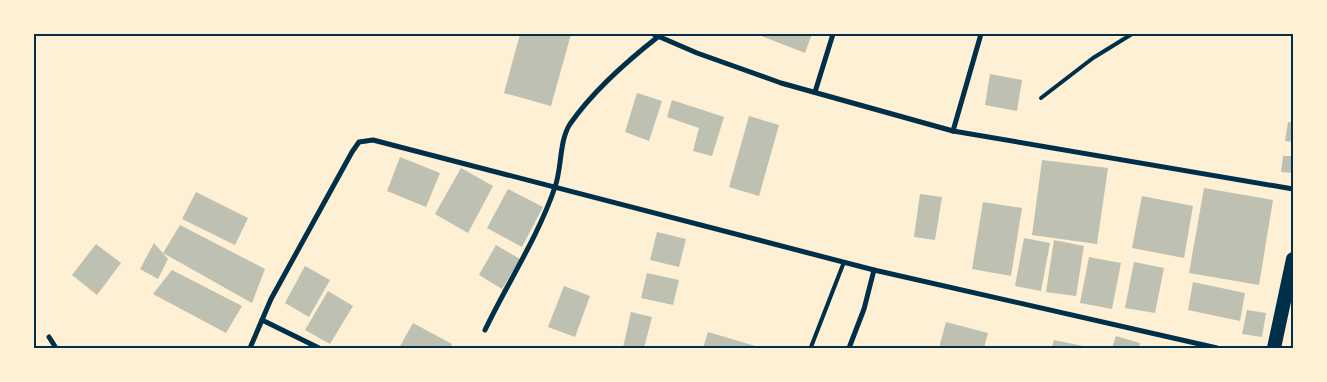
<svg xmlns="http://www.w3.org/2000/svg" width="1327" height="382" font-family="'Source Sans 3',sans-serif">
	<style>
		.building { fill: #bec0b2 }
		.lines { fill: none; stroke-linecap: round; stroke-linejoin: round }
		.service { stroke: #003049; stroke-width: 4 }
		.minor { stroke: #003049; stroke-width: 5 }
		.trunk { stroke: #003049; stroke-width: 14 }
		.neatline { fill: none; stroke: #003049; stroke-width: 2 }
	</style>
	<rect width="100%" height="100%" fill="#fdf0d5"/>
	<g class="building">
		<path d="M520,34H571L551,106L504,93Z"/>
		<path d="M756,34H812L805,53Z"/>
		<path d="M990,74L1022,80L1017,111L985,105Z"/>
		<path d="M637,93L662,101L649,141L625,132Z"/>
		<path d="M672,100L724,117L712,156L693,151L699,128L667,117Z"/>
		<path d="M749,116L779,125L759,196L729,187Z"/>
		<path d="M1288,122H1293V142L1285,141Z"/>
		<path d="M1283,156H1293V173L1281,172Z"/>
		<path d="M400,157L440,173L426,207L387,191Z"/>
		<path d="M1042,160L1108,168L1097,244L1032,235Z"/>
		<path d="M461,168L493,186L468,233L435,214Z"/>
		<path d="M1204,188L1273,200L1259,285L1189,273Z"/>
		<path d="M508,189L543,207L522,247L487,228Z"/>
		<path d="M196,192L248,218L235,245L182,219Z"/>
		<path d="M920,194L942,197L935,240L914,237Z"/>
		<path d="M1142,196L1193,206L1184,258L1132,248Z"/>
		<path d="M983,202L1022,208L1011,276L972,269Z"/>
		<path d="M180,225L265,269L252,303L163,253Z"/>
		<path d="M657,232L686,239L679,267L650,260Z"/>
		<path d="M1024,238L1050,243L1041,291L1015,286Z"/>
		<path d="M1054,240L1084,246L1076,296L1046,292Z"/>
		<path d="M154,243L168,259L158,279L140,269Z"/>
		<path d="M96,244L121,263L97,295L72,275Z"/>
		<path d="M496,245L520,259L502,289L479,275Z"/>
		<path d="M1089,257L1121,263L1112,309L1080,303Z"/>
		<path d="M1134,262L1164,268L1155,313L1125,308Z"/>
		<path d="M305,266L330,280L309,317L285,303Z"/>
		<path d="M172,270L242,306L226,333L153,294Z"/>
		<path d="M647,273L679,280L673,305L641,298Z"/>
		<path d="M1193,282L1245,293L1240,321L1188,310Z"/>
		<path d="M564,286L590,296L575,337L548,327Z"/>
		<path d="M328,291L353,306L330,344L305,330Z"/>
		<path d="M1247,310L1266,313L1262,337L1242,334Z"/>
		<path d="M631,312L652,317L644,348H623Z"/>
		<path d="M946,322L988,333L984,348H939Z"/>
		<path d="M413,323L452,344L449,348H399Z"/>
		<path d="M708,332L762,348H703Z"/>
		<path d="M1116,336L1140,343L1139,348H1112Z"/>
		<path d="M1054,340L1083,346L1082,348H1052Z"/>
	</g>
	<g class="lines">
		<g class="service">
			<path d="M1041,98L1093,58L1132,34"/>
			<path d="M811,347L844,262"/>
		</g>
		<g class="minor">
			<path d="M653,34L697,53L781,83L953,131L1293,189"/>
			<path d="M815,92L833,34"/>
			<path d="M953,131L981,34"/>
			<path d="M262,320L319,348"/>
			<path d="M485,330C508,282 538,237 555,187C562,168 559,141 570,124C593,91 627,61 659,36"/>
			<path d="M49,337L56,348"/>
			<path d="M250,348L271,299L352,152L359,142L373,140L874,270L1217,348"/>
			<path d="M849,348L864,309L874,270"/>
		</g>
		<path class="trunk" d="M1274,348L1293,259"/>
	</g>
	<rect width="1327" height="382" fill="none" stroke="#fdf0d5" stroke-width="70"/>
	<rect x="35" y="35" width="1257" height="312" class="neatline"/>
</svg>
